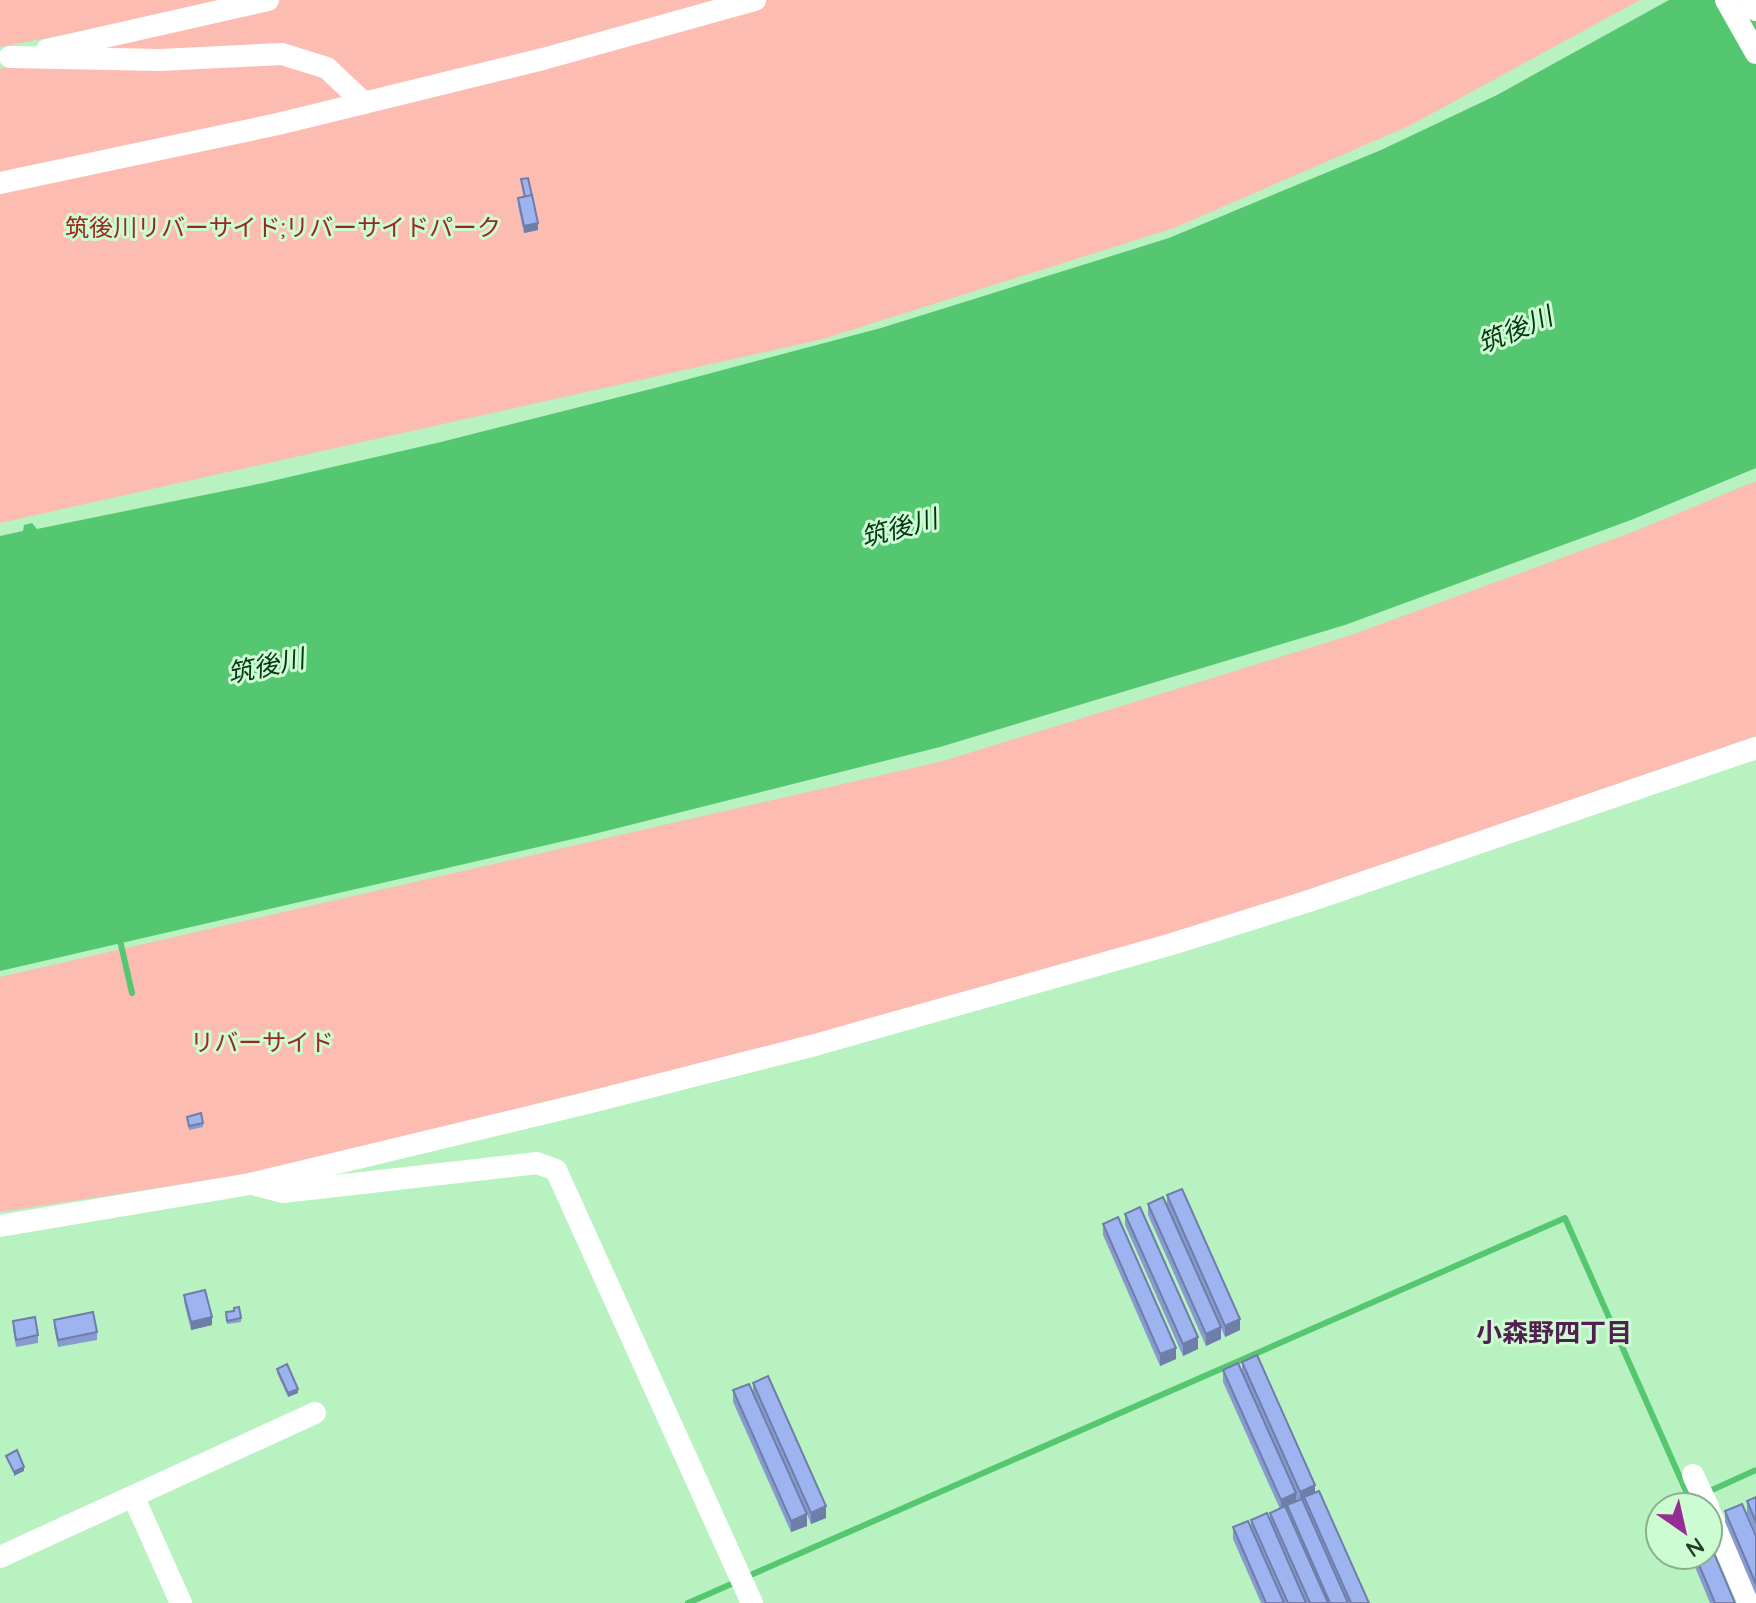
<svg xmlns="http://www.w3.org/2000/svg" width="1756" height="1603" font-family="Quicksand,'Noto Sans JP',sans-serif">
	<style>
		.green { fill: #fcbcb2 }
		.water { fill: #55c770 }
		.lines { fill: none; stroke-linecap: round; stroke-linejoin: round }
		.stream { stroke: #55c770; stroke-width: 6 }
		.minor { stroke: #fff; stroke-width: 22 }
		.wall { fill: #889bcf }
		.shaded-wall { fill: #6f7ea9 }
		.building { fill: #9eb4f1; stroke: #6f7ea9; stroke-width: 2 }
		.labels { text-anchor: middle; stroke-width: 6; stroke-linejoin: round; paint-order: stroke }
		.park-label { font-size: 24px; fill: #9b281f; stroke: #cdfcd3 }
		.water-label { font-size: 26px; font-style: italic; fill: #053513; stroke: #cdfcd3 }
		.neighbourhood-label { font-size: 26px; font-weight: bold; fill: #522050; stroke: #cdfcd3 }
	</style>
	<rect width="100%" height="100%" fill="#b7f2c0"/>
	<g class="green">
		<path d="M0,0H225L152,18L0,47Z"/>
		<path d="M260,0H1640L1411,125L1174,228L823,339L0,523V69Z"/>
		<path d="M1756,481V736L1262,908L785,1043L249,1174L0,1212V977L943,761L1351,635L1635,531Z"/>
	</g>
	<path class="water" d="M1669,0H1756V468L1631,520L1345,625L940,747L590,835L0,971V536L23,531L24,525L32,523L37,529L263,483L441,442L655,388L881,328L1169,238L1381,150L1497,95Z"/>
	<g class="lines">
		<g class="stream">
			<path d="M119,936L132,993"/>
			<path d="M746,1577L1565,1218L1690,1500L1756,1470"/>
			<path d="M688,1603L736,1582"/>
		</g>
		<g class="minor">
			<path d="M1726,0L1756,53"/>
			<path d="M1750,0L1756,10"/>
			<path d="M47,50L268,0"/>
			<path d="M10,57L160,60L282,54L327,68L364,103"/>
			<path d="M0,183L278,124L543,59L755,0"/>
			<path d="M256,1185L283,1192L537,1163L556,1170L752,1603"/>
			<path d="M0,1226L250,1184L583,1104L815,1045L1172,944L1309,901L1756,748"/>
			<path d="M1693,1475L1708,1507"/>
			<path d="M134,1498L181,1603"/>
			<path d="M1708,1508L1749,1603"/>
			<path d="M0,1557L315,1413"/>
		</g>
	</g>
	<g class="wall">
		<path d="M521,179L538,230L524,233L518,206V198L524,197Z"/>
		<path d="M187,1117L203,1123V1127L189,1130Z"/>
		<path d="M1167,1195L1240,1330L1225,1337L1221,1328V1339L1206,1346L1148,1215V1204L1167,1206Z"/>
		<path d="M1125,1214L1198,1349L1183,1356L1125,1225Z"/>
		<path d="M1103,1224L1176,1359L1160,1366L1103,1235Z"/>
		<path d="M184,1295L212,1325L191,1330L184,1302Z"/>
		<path d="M234,1311L241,1318V1322L227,1324L226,1312Z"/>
		<path d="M54,1320L97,1332V1340L58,1347L54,1327Z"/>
		<path d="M13,1321L38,1335V1343L16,1347L13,1329Z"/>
		<path d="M1242,1362L1315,1492L1369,1603H1261L1233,1539V1527L1251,1529V1520H1270V1513L1280,1509L1223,1382V1370L1242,1372Z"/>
		<path d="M277,1369L298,1393L288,1397L277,1373Z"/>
		<path d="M753,1383L826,1518L811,1524L807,1514V1526L791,1532L733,1402V1390L753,1394Z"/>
		<path d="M1756,1497V1533L1747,1513V1501Z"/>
		<path d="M1725,1511L1756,1536V1595L1725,1522Z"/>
		<path d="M1690,1555H1708L1735,1603H1710Z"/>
	</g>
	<g class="shaded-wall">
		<path d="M538,223V230L524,233V226Z"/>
		<path d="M212,1317V1325L191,1330V1322Z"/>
		<path d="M1240,1319V1330L1225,1337V1326Z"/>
		<path d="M1221,1327V1339L1206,1346V1334Z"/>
		<path d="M1198,1337V1349L1183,1356V1344Z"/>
		<path d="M1176,1348V1359L1160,1366V1354Z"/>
		<path d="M298,1389V1393L288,1397V1393Z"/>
		<path d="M24,1467V1471L14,1476V1472Z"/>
		<path d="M1315,1485V1497H1304V1502L1300,1504V1492Z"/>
		<path d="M1296,1493V1505H1287V1509L1281,1512V1500Z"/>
		<path d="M826,1506V1518L811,1524V1513Z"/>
		<path d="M807,1514V1526L791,1532V1521Z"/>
	</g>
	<g class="building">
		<path d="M528,178L532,196L525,197L521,179Z"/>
		<path d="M532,195L538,223L524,226L518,198Z"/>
		<path d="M201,1113L203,1123L189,1126L187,1117Z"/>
		<path d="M1182,1189L1240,1319L1225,1326L1167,1195Z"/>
		<path d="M1163,1197L1221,1327L1206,1334L1148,1204Z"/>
		<path d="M1140,1207L1198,1337L1183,1344L1125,1214Z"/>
		<path d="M1118,1217L1176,1348L1160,1354L1103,1224Z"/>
		<path d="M205,1290L212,1317L191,1322L184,1295Z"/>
		<path d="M239,1307L241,1318L227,1321L226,1312L234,1311V1308Z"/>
		<path d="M93,1312L97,1332L58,1340L54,1320Z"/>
		<path d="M35,1317L38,1335L16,1340L13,1321Z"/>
		<path d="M1257,1355L1315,1485L1300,1492L1242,1362Z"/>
		<path d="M1238,1363L1296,1493L1281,1500L1223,1370Z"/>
		<path d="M287,1364L298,1389L288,1393L277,1369Z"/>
		<path d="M768,1376L826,1506L811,1513L753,1383Z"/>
		<path d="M749,1384L807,1514L791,1521L733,1390Z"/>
		<path d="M17,1450L24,1467L14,1472L6,1456Z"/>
		<path d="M1319,1491L1369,1603H1351L1304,1497Z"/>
		<path d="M1756,1497V1522L1747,1501Z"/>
		<path d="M1302,1499L1348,1603H1330L1287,1505Z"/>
		<path d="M1742,1504L1756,1536V1584L1725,1511Z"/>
		<path d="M1285,1506L1328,1603H1310L1270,1513Z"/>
		<path d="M1267,1513L1306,1603H1288L1251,1520Z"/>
		<path d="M1248,1521L1284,1603H1266L1233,1527Z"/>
		<path d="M1708,1539L1735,1603H1715L1695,1555H1708Z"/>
	</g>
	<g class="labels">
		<g class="park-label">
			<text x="283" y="236">筑後川リバーサイド;リバーサイドパーク</text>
			<text x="262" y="1051">リバーサイド</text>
		</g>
		<g class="water-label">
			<text transform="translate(1515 330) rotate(-23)" y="9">筑後川</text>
			<text transform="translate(899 528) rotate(-15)" y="9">筑後川</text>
			<text transform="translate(266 666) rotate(-12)" y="9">筑後川</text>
		</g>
		<g class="neighbourhood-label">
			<text x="1554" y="1342">小森野四丁目</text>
		</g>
	</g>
	<g transform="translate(1684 1531) rotate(146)"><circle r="38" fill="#cdfcd3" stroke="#89af8e" stroke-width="2"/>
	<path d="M0-6L14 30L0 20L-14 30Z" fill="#952e93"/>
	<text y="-12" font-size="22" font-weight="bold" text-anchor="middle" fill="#233b27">N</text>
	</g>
</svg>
